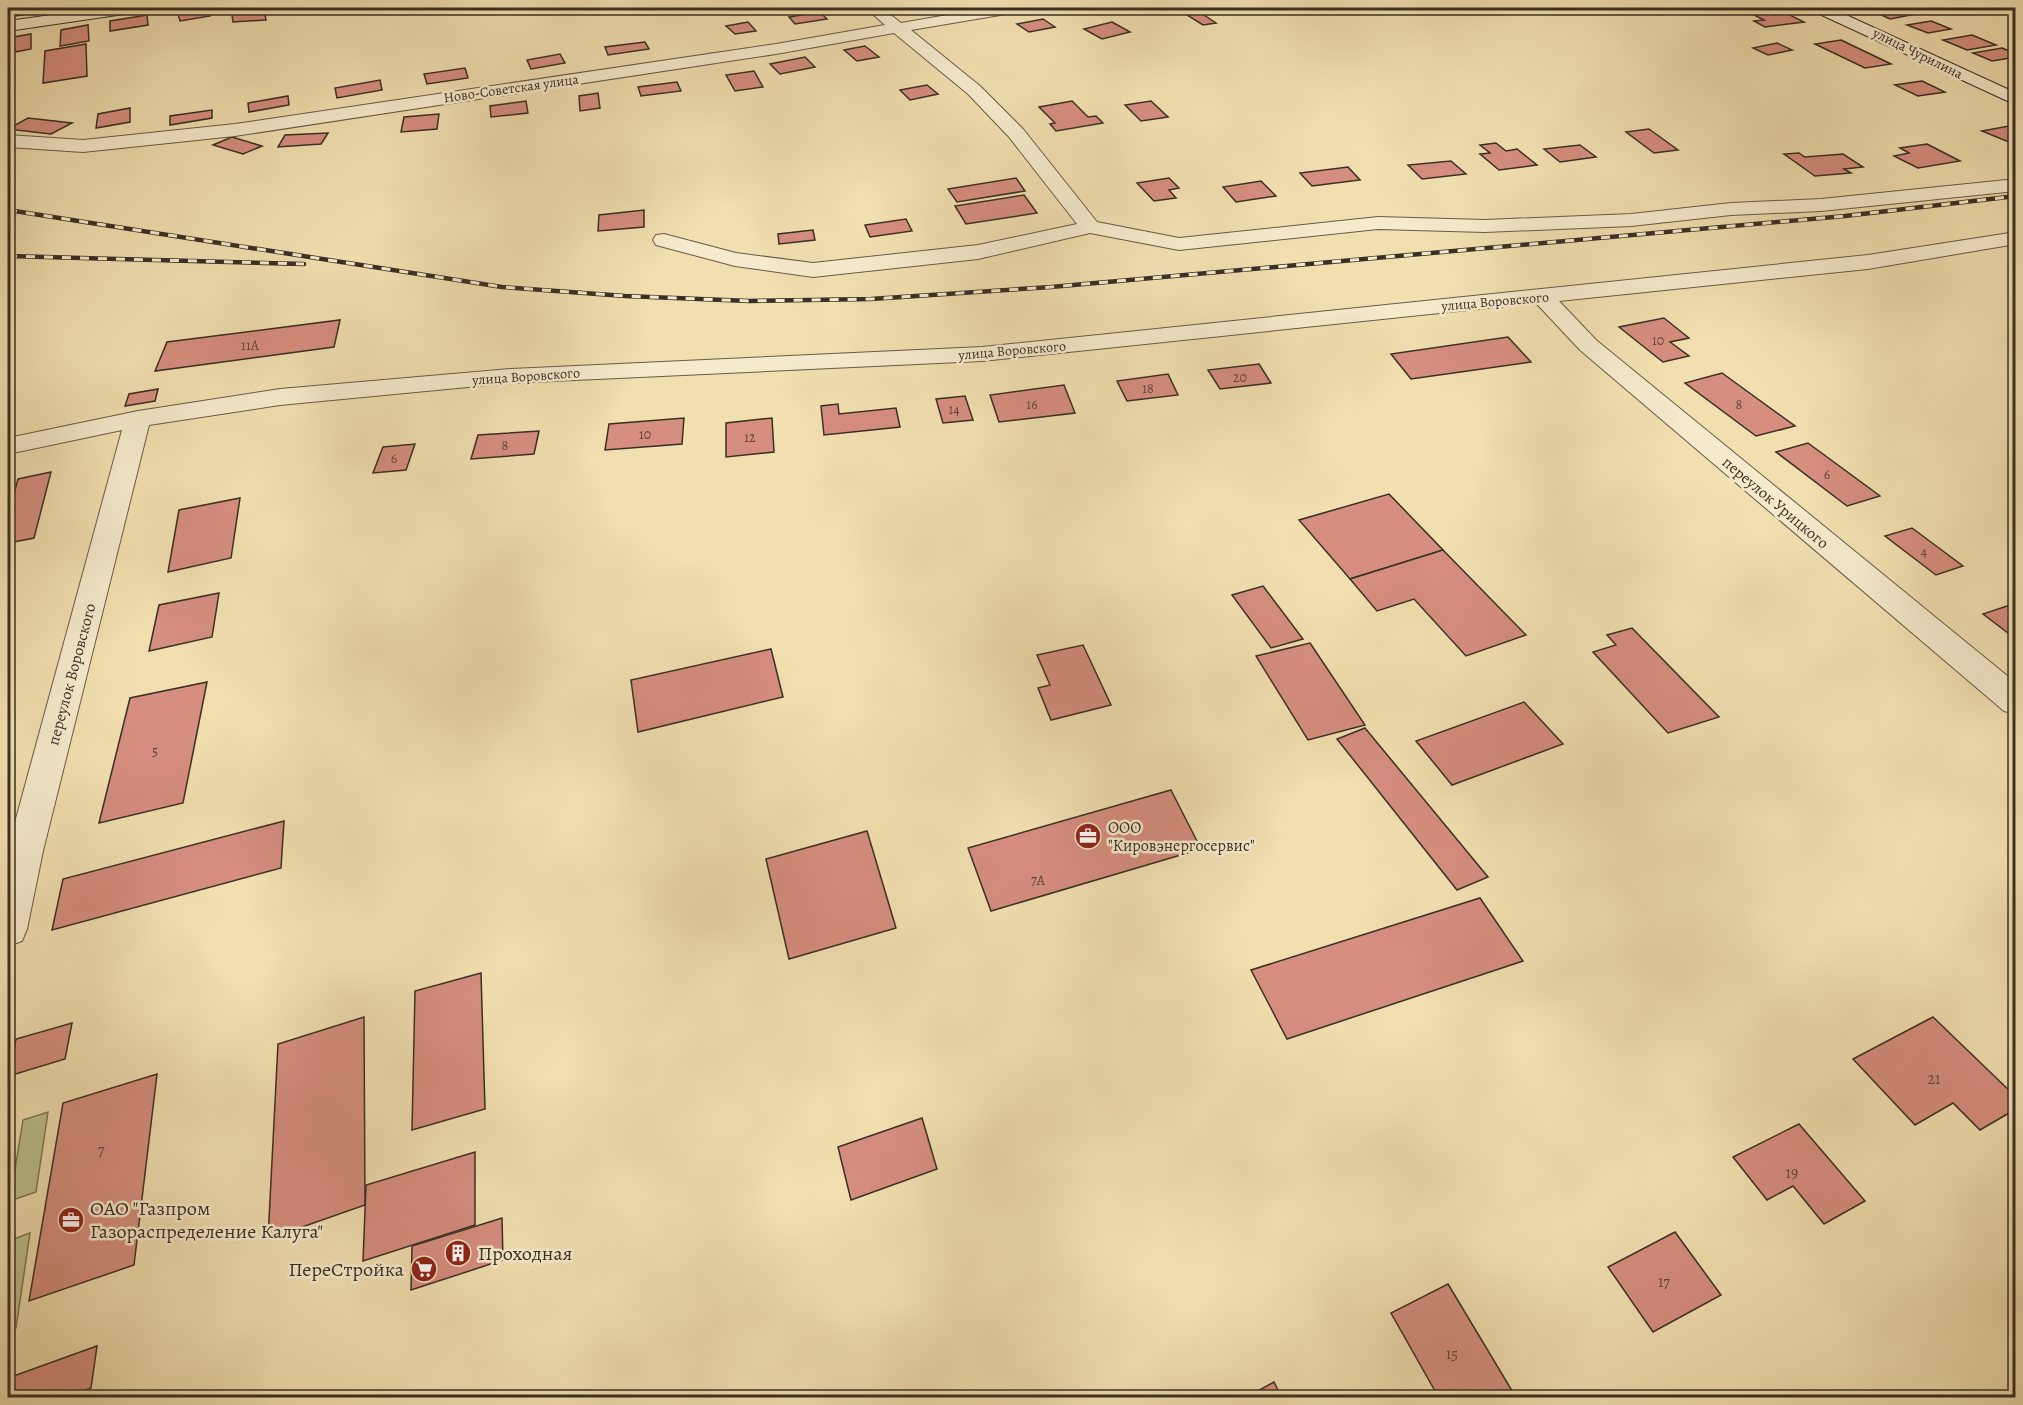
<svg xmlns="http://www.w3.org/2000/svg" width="2023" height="1405" font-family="Alegreya,serif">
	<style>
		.green { fill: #bcc18a; stroke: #7a7858; stroke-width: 1.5 }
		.building { fill: #d68e7f; stroke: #392f25; stroke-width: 1.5 }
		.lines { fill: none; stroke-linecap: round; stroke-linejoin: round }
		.street-casing { stroke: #675b48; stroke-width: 2 }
		.secondary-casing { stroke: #392f25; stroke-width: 2 }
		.street { fill: #f6eacc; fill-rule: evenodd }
		.secondary { fill: #f6eacc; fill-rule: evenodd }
		.rail-casing { stroke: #392f25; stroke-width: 4.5 }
		.rail { stroke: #f6eacc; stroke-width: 3; stroke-dasharray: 9; stroke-linecap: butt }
		.labels { text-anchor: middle; stroke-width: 5; stroke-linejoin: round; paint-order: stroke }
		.far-street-label { font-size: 14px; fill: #392f25; stroke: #f6eacc }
		.number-label { font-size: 14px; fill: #60473c }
		.street-label { font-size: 16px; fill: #392f25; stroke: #f6eacc }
		.poi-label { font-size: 16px; fill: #392f25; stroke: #f6eacc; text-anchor: start }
		.near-number-label { font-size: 16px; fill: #60473c }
		.near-poi-label { font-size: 20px; fill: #392f25; stroke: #f6eacc; text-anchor: start }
	</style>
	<rect width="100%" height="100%" fill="#f1dfb0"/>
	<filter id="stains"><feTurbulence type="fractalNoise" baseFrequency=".00333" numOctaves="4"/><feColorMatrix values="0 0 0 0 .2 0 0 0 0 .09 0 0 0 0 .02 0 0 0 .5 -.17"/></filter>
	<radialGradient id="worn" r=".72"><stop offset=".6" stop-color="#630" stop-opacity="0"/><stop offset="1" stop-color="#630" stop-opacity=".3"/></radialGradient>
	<g class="green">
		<path d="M48,1112L36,1192L10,1201L23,1120Z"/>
		<path d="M30,1233L16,1328L8,1331V1241Z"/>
	</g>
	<g class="building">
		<path d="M20,8H35V13L8,17V9Z"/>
		<path d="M197,8H208L210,16L180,21L177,11Z"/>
		<path d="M231,8H248L249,11L264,9L266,20L233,22Z"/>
		<path d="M1901,8L1916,14L1890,19L1875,12Z"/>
		<path d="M1765,11L1773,15L1786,13L1804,22L1765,27L1754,21L1764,20L1750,13Z"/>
		<path d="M820,12L827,19L795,24L789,17Z"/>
		<path d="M1201,13L1216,23L1203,25L1187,15Z"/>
		<path d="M147,15L148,25L110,31V21Z"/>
		<path d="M1043,19L1055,27L1029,32L1017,24Z"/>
		<path d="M1931,21L1951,29L1928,33L1907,25Z"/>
		<path d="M748,22L756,31L735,34L726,26Z"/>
		<path d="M1112,22L1130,32L1102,39L1084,29Z"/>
		<path d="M88,25L89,41L60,46L61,30Z"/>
		<path d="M31,34V49L15,52V48L8,49V38Z"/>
		<path d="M1972,35L1996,45L1967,50L1943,40Z"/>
		<path d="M1841,40L1891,64L1865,68L1815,44Z"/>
		<path d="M645,42L649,49L608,55L605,47Z"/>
		<path d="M1777,43L1792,50L1768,55L1753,48Z"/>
		<path d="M86,44L87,76L43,83L45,51Z"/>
		<path d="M865,46L879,57L857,61L844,50Z"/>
		<path d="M2002,48L2016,54V57L1992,61L1973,53Z"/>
		<path d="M560,54L565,63L531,69L527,60Z"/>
		<path d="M805,57L815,67L780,74L770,64Z"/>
		<path d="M465,68L468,78L427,84L424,74Z"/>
		<path d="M754,71L763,87L735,91L726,75Z"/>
		<path d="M380,80L382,90L337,98L335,88Z"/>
		<path d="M1922,81L1945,92L1918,96L1895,85Z"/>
		<path d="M677,82L681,91L641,96L638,87Z"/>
		<path d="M927,85L938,94L910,100L900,90Z"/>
		<path d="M598,93L600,108L580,111L579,96Z"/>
		<path d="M288,96L289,105L249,112L248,103Z"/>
		<path d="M526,101L528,113L491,117L490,106Z"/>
		<path d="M1072,101L1088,117L1096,116L1103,123L1056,131L1050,124L1055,123L1039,107Z"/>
		<path d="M1151,101L1168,117L1141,121L1125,105Z"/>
		<path d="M130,108V122L96,128L98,114Z"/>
		<path d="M212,110V118L170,125V116Z"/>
		<path d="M439,114L437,129L401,132L404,117Z"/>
		<path d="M28,118L72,123L51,134L8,129Z"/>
		<path d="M2009,126L2016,129V145L1982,131Z"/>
		<path d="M1649,129L1678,150L1654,153L1626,132Z"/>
		<path d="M328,133L321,144L278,147L285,135Z"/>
		<path d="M232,137L262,146L243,154L213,145Z"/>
		<path d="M1496,143L1506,151L1517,149L1537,165L1499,170L1480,154L1490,153L1480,145Z"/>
		<path d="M1927,144L1960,161L1918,168L1894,156L1909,153L1900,148Z"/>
		<path d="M1580,145L1596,157L1560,162L1544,149Z"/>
		<path d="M1799,153L1805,157L1843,154L1863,167L1844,169L1851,173L1815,176L1784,154Z"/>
		<path d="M1451,161L1466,174L1422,179L1408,165Z"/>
		<path d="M1348,167L1360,180L1312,186L1300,173Z"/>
		<path d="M1016,178L1025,191L957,202L948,189Z"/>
		<path d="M1169,178L1179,188L1169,190L1176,198L1154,201L1137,183Z"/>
		<path d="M1261,181L1276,196L1236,202L1223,187Z"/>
		<path d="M1024,195L1037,213L966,224L955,206Z"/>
		<path d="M644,210V227L598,231L599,215Z"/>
		<path d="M906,219L912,231L870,237L865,225Z"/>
		<path d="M813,230L815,240L779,244L778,234Z"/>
		<path d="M1664,318L1689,338L1670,342L1689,356L1663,362L1619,327Z"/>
		<path d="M340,320L334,347L155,371L167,342Z"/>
		<path d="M1508,337L1531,362L1411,379L1391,354Z"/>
		<path d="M1259,364L1271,383L1220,389L1208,370Z"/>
		<path d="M1722,373L1795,426L1756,436L1685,383Z"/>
		<path d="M1168,374L1178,395L1127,401L1117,381Z"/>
		<path d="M1064,385L1075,413L999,422L990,395Z"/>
		<path d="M158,389L155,401L125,406L129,394Z"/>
		<path d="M965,396L973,420L943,423L936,399Z"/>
		<path d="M838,404L839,414L896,408L900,427L824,435L821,406Z"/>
		<path d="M684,418L682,444L605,450L609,424Z"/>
		<path d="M772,418L774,452L726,457V423Z"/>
		<path d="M539,431L534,454L471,459L478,435Z"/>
		<path d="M1808,443L1880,496L1847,506L1776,452Z"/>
		<path d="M415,444L406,470L373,473L383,447Z"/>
		<path d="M51,472L34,538L8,543V515L18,479Z"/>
		<path d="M1389,494L1443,550L1350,579L1299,520Z"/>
		<path d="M240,498L231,558L168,572L179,510Z"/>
		<path d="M1912,528L1963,566L1936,575L1885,536Z"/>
		<path d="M1443,550L1526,635L1466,656L1414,599L1377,611L1350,579Z"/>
		<path d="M1263,586L1303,639L1271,648L1232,595Z"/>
		<path d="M219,593L212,637L149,651L159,605Z"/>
		<path d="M2016,603V639L1983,614Z"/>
		<path d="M1632,628L1719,717L1668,733L1593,652L1616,645L1607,635Z"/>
		<path d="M1310,643L1365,725L1308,740L1256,656Z"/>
		<path d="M1083,645L1111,705L1051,720L1038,688L1050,685L1037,655Z"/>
		<path d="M771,649L783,697L638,732L631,680Z"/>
		<path d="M207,682L183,803L99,823L130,698Z"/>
		<path d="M1524,702L1563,744L1452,785L1416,741Z"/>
		<path d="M1365,728L1488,877L1457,890L1337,739Z"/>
		<path d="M1171,790L1201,849L991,911L968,848Z"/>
		<path d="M284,821L281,868L52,930L63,879Z"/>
		<path d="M867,831L896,928L789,959L766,859Z"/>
		<path d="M1480,898L1523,961L1287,1039L1251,970Z"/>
		<path d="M481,973L485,1109L412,1130L415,991Z"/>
		<path d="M364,1017L365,1205L268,1239L278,1044Z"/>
		<path d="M1933,1017L2016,1097V1109L1980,1130L1953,1103L1915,1125L1853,1059Z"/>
		<path d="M72,1023L65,1059L9,1076L16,1039Z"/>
		<path d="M157,1074L134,1265L29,1301L63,1103Z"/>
		<path d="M922,1118L937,1169L851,1200L838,1147Z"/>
		<path d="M1799,1124L1865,1201L1824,1224L1793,1186L1767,1200L1733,1157Z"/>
		<path d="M475,1152V1225L363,1261L366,1185Z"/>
		<path d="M502,1218L503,1260L411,1290L412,1246Z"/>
		<path d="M1675,1232L1721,1295L1653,1332L1608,1267Z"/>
		<path d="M1448,1284L1514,1394L1508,1398H1439L1391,1313Z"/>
		<path d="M97,1346L91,1388L64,1398H8V1378Z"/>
		<path d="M1274,1382L1282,1398H1245Z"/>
	</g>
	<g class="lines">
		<defs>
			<g id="street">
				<path d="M866,8H882L901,23L988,8H1019L1018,11L1012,13L911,30L980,86L1023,129L1097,222L1179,238L1378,217L1485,220L1631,214L1731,203L1821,199L2016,179V191L1821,211L1731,215L1631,226L1485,232L1378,229L1179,250L1090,233L978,259L813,277L735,266L656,245L653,240L656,235L664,234L736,253L813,263L978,245L1077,224L1009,137L968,94L894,33L776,54L235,136L83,152L8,147V135L83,140L235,124L776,44L885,25Z"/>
				<path d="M2016,232V244L1868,269L1559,301L1596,340L2016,683V714L2004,711L1580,350L1536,303L982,361L511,383L280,405L149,425L43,851L27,929L22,941L8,946V848L122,430L8,454V438L138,411L280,389L511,369L982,347L1868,255Z"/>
			</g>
			<g id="secondary">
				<path d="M102,8H139L131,13L8,31V21Z"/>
				<path d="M1811,8H1831L2016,93V105L1813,11Z"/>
			</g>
		</defs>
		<use href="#street" class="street-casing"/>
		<use href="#secondary" class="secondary-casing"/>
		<use href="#street" class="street"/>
		<use href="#secondary" class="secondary"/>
		<defs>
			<g id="rail">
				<path d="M8,210L502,287L625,296L749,301L871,299L1051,287L1845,216L2016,196"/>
				<path d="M8,256L304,264"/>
			</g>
		</defs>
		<use href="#rail" class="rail-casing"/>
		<use href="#rail" class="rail"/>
	</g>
	<defs>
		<symbol id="office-disc" viewBox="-11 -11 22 22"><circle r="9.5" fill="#8f2418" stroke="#f6eacc"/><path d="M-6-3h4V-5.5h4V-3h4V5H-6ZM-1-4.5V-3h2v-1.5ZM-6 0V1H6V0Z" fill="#fff"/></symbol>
		<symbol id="building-disc" viewBox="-11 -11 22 22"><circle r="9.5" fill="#8f2418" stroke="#f6eacc"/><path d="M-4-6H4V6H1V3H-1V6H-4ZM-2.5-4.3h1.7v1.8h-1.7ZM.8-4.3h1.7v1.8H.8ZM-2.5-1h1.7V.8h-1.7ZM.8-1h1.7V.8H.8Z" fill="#fff"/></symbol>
		<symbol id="supermarket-disc" viewBox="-11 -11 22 22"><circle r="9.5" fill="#8f2418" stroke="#f6eacc"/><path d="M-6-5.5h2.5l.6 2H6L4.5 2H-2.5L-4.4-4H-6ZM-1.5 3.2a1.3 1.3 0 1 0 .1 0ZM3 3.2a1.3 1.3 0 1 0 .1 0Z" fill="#fff"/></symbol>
	</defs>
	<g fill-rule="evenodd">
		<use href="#office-disc" x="1073" y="821" width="30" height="30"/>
		<use href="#office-disc" x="56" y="1205" width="30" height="30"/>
		<use href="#building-disc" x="443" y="1238" width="30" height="30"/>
		<use href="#supermarket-disc" x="409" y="1254" width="30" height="30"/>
	</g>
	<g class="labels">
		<g class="far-street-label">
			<text transform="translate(1918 53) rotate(26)" y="5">улица Чурилина</text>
			<text transform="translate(511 88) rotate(-8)" y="5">Ново-Советская улица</text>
			<text transform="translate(1495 301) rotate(-5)" y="5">улица Воровского</text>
			<text transform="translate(1012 350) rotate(-5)" y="5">улица Воровского</text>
			<text transform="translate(526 376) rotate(-4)" y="5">улица Воровского</text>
		</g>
		<g class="number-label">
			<text x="1658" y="345">10</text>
			<text x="250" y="350">11А</text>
			<text x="1240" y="382">20</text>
			<text x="1148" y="393">18</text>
			<text x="1032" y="409">16</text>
			<text x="1739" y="409">8</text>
			<text x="954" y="414">14</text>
			<text x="645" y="439">10</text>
			<text x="750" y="442">12</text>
			<text x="505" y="450">8</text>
			<text x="394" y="463">6</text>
			<text x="1827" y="479">6</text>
			<text x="1924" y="556">4</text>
			<text x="155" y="756">5</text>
			<text x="1038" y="885">7А</text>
		</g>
		<g class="street-label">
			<text transform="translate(1776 502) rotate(40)" y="6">переулок Урицкого</text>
			<text transform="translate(71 674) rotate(-75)" y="6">переулок Воровского</text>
		</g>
		<g class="poi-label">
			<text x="1108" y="833">ООО<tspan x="1108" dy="18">"Кировэнергосервис"</tspan></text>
		</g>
		<g class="near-number-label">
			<text x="1934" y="1084">21</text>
			<text x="101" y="1155">7</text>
			<text x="1792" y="1178">19</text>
			<text x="1664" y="1287">17</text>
			<text x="1452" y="1359">15</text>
		</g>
		<g class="near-poi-label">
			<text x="90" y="1215">ОАО "Газпром<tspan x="90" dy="23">Газораспределение Калуга"</tspan></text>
			<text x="478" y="1260">Проходная</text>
			<text x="404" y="1276" text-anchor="end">ПереСтройка</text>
		</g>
	</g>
	<rect width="2023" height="1405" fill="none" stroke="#f1dfb0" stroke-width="30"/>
	<rect x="9" y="9" width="2005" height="1387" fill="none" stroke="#392f25" stroke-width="3"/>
	<rect x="15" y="15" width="1993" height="1375" fill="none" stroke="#392f25" stroke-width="1.5"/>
	<rect width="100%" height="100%" filter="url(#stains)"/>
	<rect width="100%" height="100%" fill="url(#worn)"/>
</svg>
